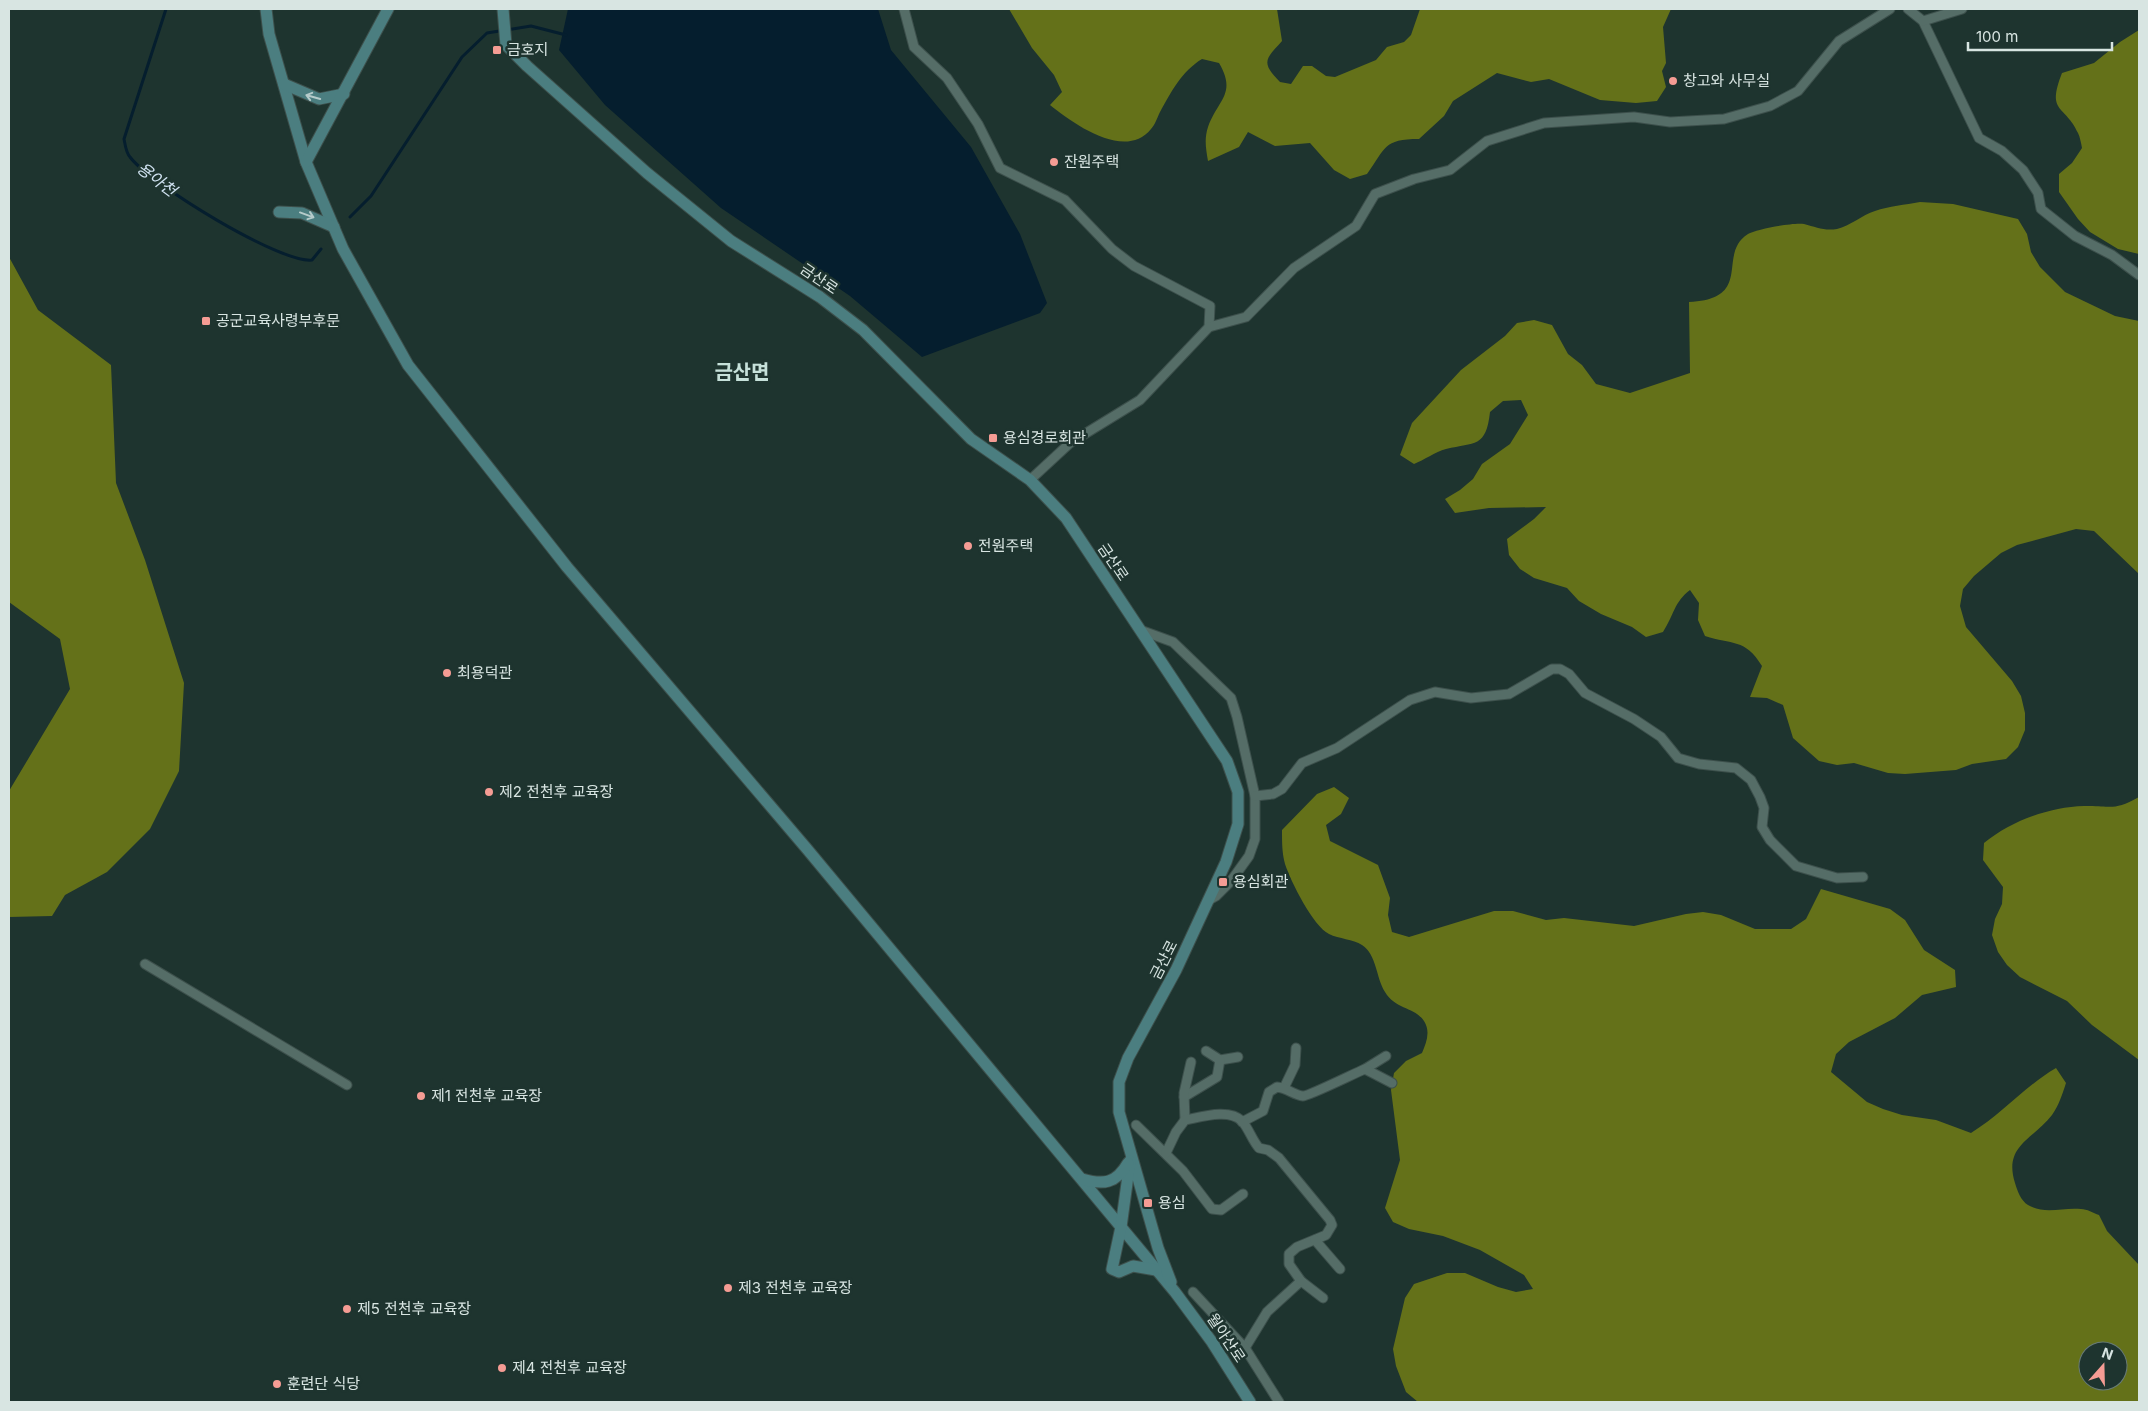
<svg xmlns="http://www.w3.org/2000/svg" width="2148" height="1411" font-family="Inter,'Noto Sans KR',sans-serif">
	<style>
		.forest { fill: #647119; fill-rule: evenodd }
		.water { fill: #051e2e }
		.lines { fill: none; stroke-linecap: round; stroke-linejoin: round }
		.stream { stroke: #051e2e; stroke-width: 3 }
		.street-casing { stroke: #3d504c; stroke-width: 11 }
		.secondary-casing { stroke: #3d504c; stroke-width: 13 }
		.street { stroke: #556d67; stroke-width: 9 }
		.secondary { stroke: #4b7e80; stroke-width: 11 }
		.oneway { stroke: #b5cbca }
		.poi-dot { fill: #f59c94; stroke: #1e342f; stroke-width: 2 }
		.labels { text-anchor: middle; stroke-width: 5; stroke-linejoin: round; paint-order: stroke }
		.poi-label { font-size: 15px; fill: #d8e5e2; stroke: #1e342f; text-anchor: start }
		.street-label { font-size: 15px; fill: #d8e5e2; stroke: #1e342f }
		.water-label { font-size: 16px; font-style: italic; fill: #d1e3f2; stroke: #1e342f }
		.district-label { font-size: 20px; font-weight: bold; fill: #c6e1da; stroke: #1e342f }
	</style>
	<rect width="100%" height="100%" fill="#1e342f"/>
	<g class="forest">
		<path d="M1009,9H1277L1282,41C1266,59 1260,62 1280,82L1291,84L1303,66H1312L1326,76L1335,77L1376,60L1387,47L1404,42L1411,35L1420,9H1671L1663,27L1666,63L1662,71L1666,87L1657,101L1636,103L1600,100L1549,79L1531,82L1497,73L1453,101L1444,116L1419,139C1383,139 1386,148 1367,174L1350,179L1334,170L1310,143L1275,146L1248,132L1239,147L1208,161C1206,149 1204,139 1208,127C1218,99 1237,94 1219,63L1202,59C1182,71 1171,92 1160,112C1157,118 1155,125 1151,129C1125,161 1074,124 1050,105L1062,92L1054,75L1032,48Z"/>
		<path d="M2139,30V254L2118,249L2090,232L2078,219L2059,192V174L2072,163L2082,148C2081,143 2080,137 2078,133C2065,104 2046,114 2062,73L2094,63L2120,42Z"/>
		<path d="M1920,202L1953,204L2018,219L2027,234L2031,252L2040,267L2065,292L2115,316L2139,321V574L2094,531L2076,529L2017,545L2001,553L1974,576L1963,589L1960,606L1966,627L2012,681L2021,696L2025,713V730L2018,747L2006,759L1972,764L1956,770L1905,774L1888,773L1854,763L1837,765L1819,761L1793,738L1783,705L1767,698L1750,697L1762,666C1745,638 1732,645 1705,636L1698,620L1699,603L1690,590C1674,602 1674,615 1663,632L1646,637L1632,627L1601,614L1579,601L1567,588L1534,578L1520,569L1509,555L1507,539L1534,519L1546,507L1489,508L1455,513L1445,499L1460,490L1473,479L1482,464L1510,444L1528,415L1521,400L1503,401L1490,412C1486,448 1475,442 1446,449C1435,452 1424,460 1414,464L1400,455L1412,423L1461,370L1505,336L1517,323L1534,320L1552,325L1568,354L1582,365L1596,384L1630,393L1690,373L1689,302C1755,299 1716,254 1748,234C1756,229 1795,222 1804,224C1816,227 1824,231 1837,229C1850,226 1862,215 1875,211C1889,206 1905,205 1920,202Z"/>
		<path d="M9,257L38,310L111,365L116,483L145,560L184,683L179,771L150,829L107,872L65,895L52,916L9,917V791L70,689L60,639L9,602Z"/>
		<path d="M1334,787L1349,798L1341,814L1326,825L1330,841L1378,865L1390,898L1388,915L1392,932L1409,937L1494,911H1513L1546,920L1564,918L1634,926L1686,914L1703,912L1721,915L1755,929H1791L1806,919L1821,889L1890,909L1905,920L1924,950L1955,970L1956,987L1922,995L1895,1018L1849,1042L1836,1054L1831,1072L1867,1102L1883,1109L1902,1115L1936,1120L1971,1133C2002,1114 2025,1086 2056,1068L2066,1083C2062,1095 2059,1105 2052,1115C2034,1139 2003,1145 2015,1183C2017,1190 2021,1201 2028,1205C2045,1215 2063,1207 2081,1209C2087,1209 2093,1213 2099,1215L2107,1231L2139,1265V1402H1418L1406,1392L1396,1366L1393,1349L1405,1298L1414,1284L1447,1273H1465L1498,1287L1516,1292L1533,1289L1524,1275L1480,1250L1443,1236L1409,1229L1393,1222L1385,1208L1400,1160L1391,1090L1394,1073L1406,1061L1422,1053C1426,1043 1431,1032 1424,1021C1415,1007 1396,1010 1385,992C1376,978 1377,955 1362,945C1353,939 1339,939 1329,934C1313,926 1291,882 1285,864C1282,853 1282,842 1282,830L1317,794ZM2088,1351H2118V1381H2088Z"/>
		<path d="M2139,797V1060L2092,1025L2067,1001L2020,977L2007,965L1998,952L1992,935L1995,919L2002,904L2003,887L1983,860L1984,843C2011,821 2049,807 2084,806C2111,805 2112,812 2139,797Z"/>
	</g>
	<path class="water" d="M568,9H878L891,50L971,147L1020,234L1047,303L1040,313L922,357L850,296L721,208L605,105L559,50Z"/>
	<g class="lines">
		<g class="stream">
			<path d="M166,9L124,139C125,144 126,153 130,157C150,184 281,264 312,260L321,249"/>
			<path d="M350,217L371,196L462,57L487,33L531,26L566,35"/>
		</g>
		<defs>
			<g id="street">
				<path d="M904,9L914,47L947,78L978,124L1000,168L1065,200L1112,249L1134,266L1210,306L1209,327L1140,400L1070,443L1030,480"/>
				<path d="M1908,9L1923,21L1979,138L2002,151L2023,170L2038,193L2041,209L2075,236L2112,255L2139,275"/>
				<path d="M1923,21L1962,9"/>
				<path d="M1209,327L1246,317L1294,268L1356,226L1375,194L1414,179L1450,170L1487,141L1544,123L1634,117L1670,122L1724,119L1770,106L1798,91L1839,41L1890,9"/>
				<path d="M1140,630L1173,642L1231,698L1237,717L1255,796V839L1249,856L1231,881L1216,896L1209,900"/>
				<path d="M1255,796L1273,794L1282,789L1302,763L1337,748L1410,700L1435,692L1471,698L1509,694L1552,669H1560L1569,674L1585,693L1634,719L1661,737L1678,758L1699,764L1736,768L1751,780L1760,797L1764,808L1762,827L1770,840L1796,866L1837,878L1863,877"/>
				<path d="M145,964L347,1085"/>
				<path d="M1220,1060L1238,1057"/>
				<path d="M1365,1069L1386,1056"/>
				<path d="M1284,1088L1295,1065L1296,1048"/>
				<path d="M1184,1097L1217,1077L1220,1060L1206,1051"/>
				<path d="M1185,1120L1184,1093L1191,1062"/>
				<path d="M1242,1122L1263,1111L1269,1092L1277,1087C1287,1088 1294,1095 1303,1096C1309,1096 1355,1073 1365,1069L1392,1083"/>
				<path d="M1136,1125L1183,1171L1212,1209L1221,1210L1243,1194"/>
				<path d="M1166,1153L1176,1132L1185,1120C1201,1117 1229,1108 1242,1121C1249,1129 1252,1140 1259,1148L1268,1150L1279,1158L1330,1220L1332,1225L1326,1235L1297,1247L1289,1254V1264L1301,1281L1267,1312L1245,1348"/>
				<path d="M1315,1240L1340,1269"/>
				<path d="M1301,1281L1323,1298"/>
				<path d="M1193,1292L1245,1348L1279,1402"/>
			</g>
			<g id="secondary">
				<path d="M266,9L269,34L306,162L343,249L408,365L567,567L807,849L1175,1292L1212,1342L1250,1402"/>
				<path d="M503,9L506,45L527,66L647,173L731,241L820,297L863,330L971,439L1030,480L1066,518L1227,761L1238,792V824L1226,862L1176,970L1128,1058L1119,1082V1112L1158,1248L1171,1282"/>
				<path d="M284,84L319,99L344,94"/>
				<path d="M306,162L388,9"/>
				<path d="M279,212L302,213L334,227"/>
				<path d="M1130,1161L1121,1227L1112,1269L1119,1272L1133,1266L1156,1270"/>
				<path d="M1082,1179C1103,1185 1116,1184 1128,1163"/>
			</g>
		</defs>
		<use href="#street" class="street-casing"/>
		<use href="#secondary" class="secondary-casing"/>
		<use href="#street" class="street"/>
		<use href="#secondary" class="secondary"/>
	</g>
	<defs><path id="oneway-shaft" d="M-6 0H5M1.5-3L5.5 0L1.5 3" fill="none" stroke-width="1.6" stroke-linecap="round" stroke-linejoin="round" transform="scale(1.25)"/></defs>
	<g class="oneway">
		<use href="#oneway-shaft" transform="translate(313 97) rotate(-164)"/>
		<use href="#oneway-shaft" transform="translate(307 215) rotate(20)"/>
	</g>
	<g class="poi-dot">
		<rect x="492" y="45" width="10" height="10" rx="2.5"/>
		<circle cx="1673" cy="81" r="5"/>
		<circle cx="1054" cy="162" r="5"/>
		<rect x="201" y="316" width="10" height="10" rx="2.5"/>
		<rect x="988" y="433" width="10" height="10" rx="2.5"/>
		<circle cx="968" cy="546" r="5"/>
		<circle cx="447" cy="673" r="5"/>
		<circle cx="489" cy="792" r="5"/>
		<rect x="1218" y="877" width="10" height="10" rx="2.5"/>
		<circle cx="421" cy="1096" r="5"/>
		<rect x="1143" y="1198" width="10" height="10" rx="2.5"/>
		<circle cx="728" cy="1288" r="5"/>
		<circle cx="347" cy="1309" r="5"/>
		<circle cx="502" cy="1368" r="5"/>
		<circle cx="277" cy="1384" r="5"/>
	</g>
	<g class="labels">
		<g class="poi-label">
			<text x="507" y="55">금호지</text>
			<text x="1683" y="86">창고와 사무실</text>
			<text x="1064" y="167">잔원주택</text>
			<text x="216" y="326">공군교육사령부후문</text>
			<text x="1003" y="443">용심경로회관</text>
			<text x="978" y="551">전원주택</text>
			<text x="457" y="678">최용덕관</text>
			<text x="499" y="797">제2 전천후 교육장</text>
			<text x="1233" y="887">용심회관</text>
			<text x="431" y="1101">제1 전천후 교육장</text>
			<text x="1158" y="1208">용심</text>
			<text x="738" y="1293">제3 전천후 교육장</text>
			<text x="357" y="1314">제5 전천후 교육장</text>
			<text x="512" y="1373">제4 전천후 교육장</text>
			<text x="287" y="1389">훈련단 식당</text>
		</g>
		<g class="street-label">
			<text transform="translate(819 279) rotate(34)" y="5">금산로</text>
			<text transform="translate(1113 562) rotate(56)" y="5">금산로</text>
			<text transform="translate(1164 960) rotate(-63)" y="5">금산로</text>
			<text transform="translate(1226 1338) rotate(56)" y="5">월아산로</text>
		</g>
		<g class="water-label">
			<text transform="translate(157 179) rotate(37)" y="6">용아천</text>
		</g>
		<g class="district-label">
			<text x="742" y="379">금산면</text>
		</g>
	</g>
	<rect width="2148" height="1411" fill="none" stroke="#d8e5e2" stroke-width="20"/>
	<g transform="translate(2103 1366) rotate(20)"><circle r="24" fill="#1e342f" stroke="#687b77"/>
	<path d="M0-4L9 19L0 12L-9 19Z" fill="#f59c94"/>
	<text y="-8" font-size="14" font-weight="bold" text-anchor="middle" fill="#d8e5e2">N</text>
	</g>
	<path d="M1968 42v8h144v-8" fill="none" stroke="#d8e5e2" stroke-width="2.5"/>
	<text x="1976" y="42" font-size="15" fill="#d8e5e2" stroke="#1e342f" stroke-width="4" paint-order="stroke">100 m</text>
</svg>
